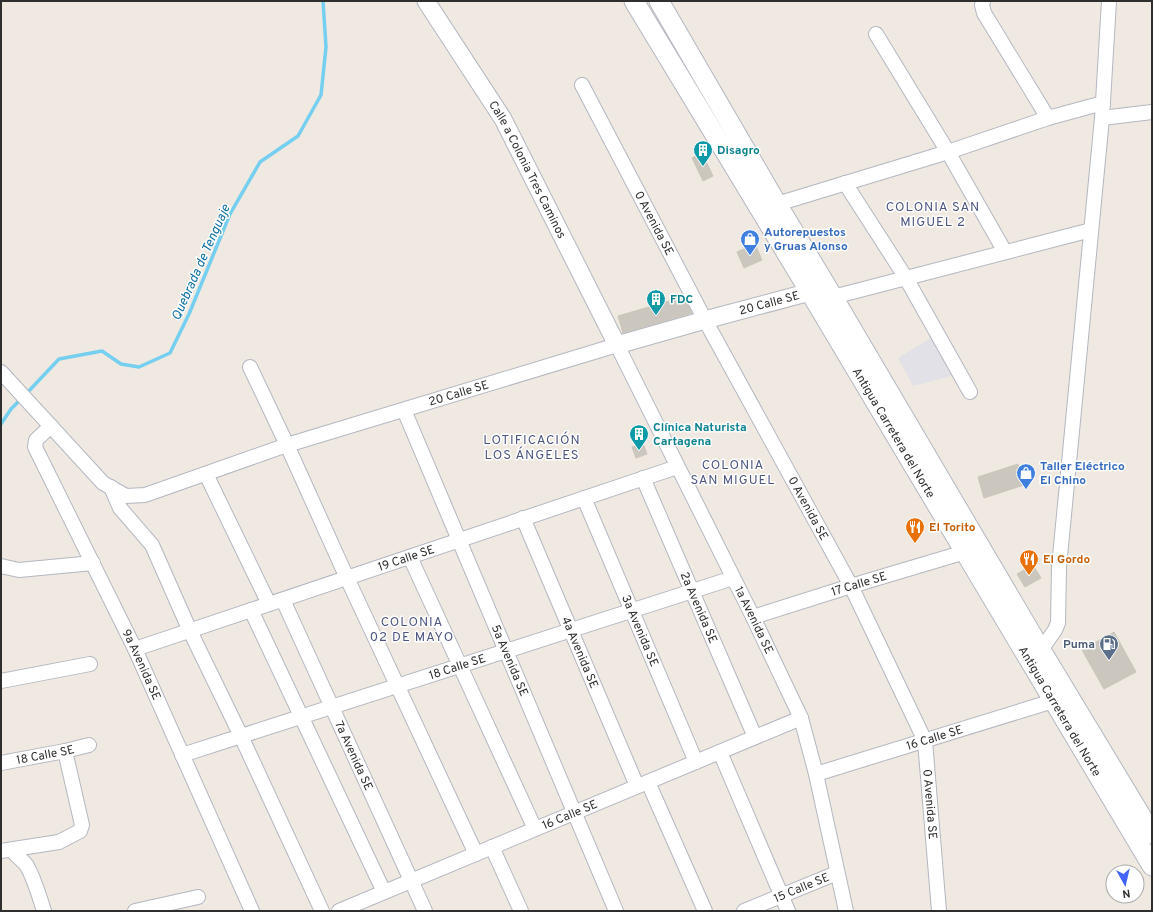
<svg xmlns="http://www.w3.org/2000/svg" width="1153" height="912" font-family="Overpass,sans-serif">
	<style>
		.industrial { fill: #e3e1e8 }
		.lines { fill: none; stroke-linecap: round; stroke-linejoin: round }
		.stream { stroke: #75cff0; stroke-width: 3.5 }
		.building { fill: #cbc7bf; stroke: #cbc5ba }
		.minor-casing { stroke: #b4b7c1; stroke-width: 16 }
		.tertiary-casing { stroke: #b4b7c1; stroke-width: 19 }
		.secondary-casing { stroke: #b4b7c1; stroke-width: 21 }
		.minor { stroke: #fff; stroke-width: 14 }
		.tertiary { stroke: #fff; stroke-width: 17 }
		.secondary { stroke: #fff; stroke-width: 19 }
		.labels { text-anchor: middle; stroke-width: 3; stroke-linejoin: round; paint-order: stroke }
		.culture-label { font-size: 12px; font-weight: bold; fill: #0d838f; stroke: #fff; text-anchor: start }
		.street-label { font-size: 12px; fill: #2e2e2e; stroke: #fff }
		.shop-label { font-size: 12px; font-weight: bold; fill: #366cbe; stroke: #fff; text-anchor: start }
		.food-label { font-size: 12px; font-weight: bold; fill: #c56008; stroke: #fff; text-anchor: start }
		.service-label { font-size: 12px; font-weight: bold; fill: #4e5e75; stroke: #fff; text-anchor: end }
		.neighbourhood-label { font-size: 13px; letter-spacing: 1px; fill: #4d5680; stroke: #fff }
		.water-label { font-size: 13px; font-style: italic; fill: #0d6fa3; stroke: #fff }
	</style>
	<rect width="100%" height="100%" fill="#efe9e1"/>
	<path class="industrial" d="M934,336L956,375L913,386L898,358Z"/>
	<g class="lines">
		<g class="stream">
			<path d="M26,394L59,359L102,351L121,364L139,367L170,353L189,314L230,214L260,162L298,136L321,95L326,47L323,1"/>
			<path d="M1,424L11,409L21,399"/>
		</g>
	</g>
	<g class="building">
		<path d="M702,153L713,176L703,181L692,158Z"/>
		<path d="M755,244L762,260L744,268L737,252Z"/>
		<path d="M683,297L692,313L623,333L618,316Z"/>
		<path d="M643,443L647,454L636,458L632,447Z"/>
		<path d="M1018,464L1024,485L984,498L978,477Z"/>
		<path d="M1033,565L1041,578L1025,587L1017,574Z"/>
		<path d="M1114,632L1136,672L1104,689L1082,650Z"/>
	</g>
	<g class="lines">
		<defs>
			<g id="minor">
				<path d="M983,1L982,5L984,13L1048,118"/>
				<path d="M876,34L948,152L1005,252"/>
				<path id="s1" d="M582,85L705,320L851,586L925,741L939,911"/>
				<path d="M1102,118L1152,112"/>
				<path d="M845,183L906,278L970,392"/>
				<path d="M777,204L948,152L1048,118L1103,103"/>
				<path d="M833,297L1091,230"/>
				<path d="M250,367L287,445L347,578L476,854"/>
				<path id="s2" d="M1,372L103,483L126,496L145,495L287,445L617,345L753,617L801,718L816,774L846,911"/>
				<path id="s3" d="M404,410L616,911"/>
				<path id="s4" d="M51,426L36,440L35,447L135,649L252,911"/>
				<path d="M206,474L269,604"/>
				<path id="s5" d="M643,478L755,737"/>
				<path d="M111,487L120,508L152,545L190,631L241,736L322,911"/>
				<path id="s6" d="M584,498L696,762"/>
				<path id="s7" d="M523,518L637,786"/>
				<path d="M410,557L535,829"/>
				<path d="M1,566L19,570L93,563"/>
				<path id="s8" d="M283,600L425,911"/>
				<path d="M251,610L384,892"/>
				<path id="s9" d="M753,617L851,586L965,552"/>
				<path id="s10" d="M135,649L677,467"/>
				<path d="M1041,650L1055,630L1058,623L1059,567L1102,118L1109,1"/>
				<path d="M1,681L90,664"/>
				<path d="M720,752L788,911"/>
				<path id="s11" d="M182,755L733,578"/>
				<path id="s12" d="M1,763L65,751L89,745"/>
				<path id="s13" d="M816,774L1053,701"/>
				<path d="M648,782L705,911"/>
				<path d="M492,847L521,911"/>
				<path d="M12,850C16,856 23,860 27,866C35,880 39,896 44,911"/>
				<path d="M1,851L59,842L80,831L82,825L65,751"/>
				<path d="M135,911L198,897"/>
				<path id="s14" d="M339,911L801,718"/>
				<path id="s15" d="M744,911L837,873"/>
			</g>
			<g id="tertiary">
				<path id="s16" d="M426,1L503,119L617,345L705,320L810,292"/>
			</g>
			<g id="secondary">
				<path id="s17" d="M634,1L810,292L1152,866"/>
				<path d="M659,1L777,204L833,297L1041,650L1152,834"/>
			</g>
		</defs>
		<use href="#minor" class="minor-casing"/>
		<use href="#tertiary" class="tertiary-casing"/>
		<use href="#secondary" class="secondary-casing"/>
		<use href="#minor" class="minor"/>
		<use href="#tertiary" class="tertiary"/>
		<use href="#secondary" class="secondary"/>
	</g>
	<defs>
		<symbol id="building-pin" viewBox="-11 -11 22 30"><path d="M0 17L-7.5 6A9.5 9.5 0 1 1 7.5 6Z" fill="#0f9aa8" stroke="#fff"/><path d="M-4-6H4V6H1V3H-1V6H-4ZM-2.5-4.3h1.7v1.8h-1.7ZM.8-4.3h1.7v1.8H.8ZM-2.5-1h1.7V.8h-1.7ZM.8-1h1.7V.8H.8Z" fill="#fff"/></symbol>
		<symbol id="shop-pin" viewBox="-11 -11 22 30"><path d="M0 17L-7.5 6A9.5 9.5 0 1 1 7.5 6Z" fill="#3f7fe0" stroke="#fff"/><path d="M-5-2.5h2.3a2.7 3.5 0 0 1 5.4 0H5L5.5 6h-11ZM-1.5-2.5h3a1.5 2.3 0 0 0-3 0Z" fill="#fff"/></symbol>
		<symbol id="restaurant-pin" viewBox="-11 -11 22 30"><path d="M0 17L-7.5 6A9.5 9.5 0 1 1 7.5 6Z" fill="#e8710a" stroke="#fff"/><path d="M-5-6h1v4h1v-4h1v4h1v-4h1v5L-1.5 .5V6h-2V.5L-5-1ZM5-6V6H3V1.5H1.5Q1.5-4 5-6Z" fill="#fff"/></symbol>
		<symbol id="fuel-pin" viewBox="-11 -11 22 30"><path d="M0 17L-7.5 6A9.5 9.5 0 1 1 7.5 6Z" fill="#5c6f8a" stroke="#fff"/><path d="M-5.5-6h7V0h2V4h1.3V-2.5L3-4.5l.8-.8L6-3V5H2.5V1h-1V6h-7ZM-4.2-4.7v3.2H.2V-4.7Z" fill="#fff"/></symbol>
	</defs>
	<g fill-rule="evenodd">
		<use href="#building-pin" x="692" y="139" width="22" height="30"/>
		<use href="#shop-pin" x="739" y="228" width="22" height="30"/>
		<use href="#building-pin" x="645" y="288" width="22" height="30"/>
		<use href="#building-pin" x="628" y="423" width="22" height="30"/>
		<use href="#shop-pin" x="1015" y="462" width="22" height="30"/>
		<use href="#restaurant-pin" x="904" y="516" width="22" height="30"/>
		<use href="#restaurant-pin" x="1018" y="548" width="22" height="30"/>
		<use href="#fuel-pin" x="1098" y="633" width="22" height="30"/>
	</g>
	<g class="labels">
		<g class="culture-label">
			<text x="717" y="154">Disagro</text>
			<text x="670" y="303">FDC</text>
			<text x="653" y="431">Clínica Naturista<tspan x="653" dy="14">Cartagena</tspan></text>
		</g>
		<g class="street-label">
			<text dy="4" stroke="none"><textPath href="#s16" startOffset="197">Calle a Colonia Tres Caminos</textPath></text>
			<text dy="4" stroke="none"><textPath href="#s1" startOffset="156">0 Avenida SE</textPath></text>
			<text dy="4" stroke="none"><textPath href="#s16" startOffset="552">20 Calle SE</textPath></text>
			<text dy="4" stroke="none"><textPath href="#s2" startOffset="526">20 Calle SE</textPath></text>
			<text dy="4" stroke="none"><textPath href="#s17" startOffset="504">Antigua Carretera del Norte</textPath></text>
			<text dy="4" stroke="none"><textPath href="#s1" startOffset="480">0 Avenida SE</textPath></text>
			<text dy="4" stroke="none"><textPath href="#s10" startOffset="286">19 Calle SE</textPath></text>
			<text dy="4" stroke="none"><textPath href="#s9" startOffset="111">17 Calle SE</textPath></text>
			<text dy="4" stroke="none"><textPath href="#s5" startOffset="141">2a Avenida SE</textPath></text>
			<text dy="4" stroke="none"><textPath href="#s2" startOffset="999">1a Avenida SE</textPath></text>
			<text dy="4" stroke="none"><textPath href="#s6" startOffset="144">3a Avenida SE</textPath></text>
			<text dy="4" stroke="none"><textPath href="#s7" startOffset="146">4a Avenida SE</textPath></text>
			<text dy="4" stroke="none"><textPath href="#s3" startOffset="272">5a Avenida SE</textPath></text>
			<text dy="4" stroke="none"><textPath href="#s4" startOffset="270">9a Avenida SE</textPath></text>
			<text dy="4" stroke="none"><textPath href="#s11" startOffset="289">18 Calle SE</textPath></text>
			<text dy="4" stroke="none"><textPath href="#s17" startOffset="828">Antigua Carretera del Norte</textPath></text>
			<text dy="4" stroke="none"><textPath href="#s13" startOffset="124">16 Calle SE</textPath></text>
			<text dy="4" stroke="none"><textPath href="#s12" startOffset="45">18 Calle SE</textPath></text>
			<text dy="4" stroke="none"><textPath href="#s8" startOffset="171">7a Avenida SE</textPath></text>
			<text dy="4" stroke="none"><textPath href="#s1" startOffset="804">0 Avenida SE</textPath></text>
			<text dy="4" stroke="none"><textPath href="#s14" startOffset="250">16 Calle SE</textPath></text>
			<text dy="4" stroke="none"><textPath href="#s15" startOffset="62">15 Calle SE</textPath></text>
		</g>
		<g class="shop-label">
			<text x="764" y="236">Autorepuestos<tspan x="764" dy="14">y Gruas Alonso</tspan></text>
			<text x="1040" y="470">Taller Eléctrico<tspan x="1040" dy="14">El Chino</tspan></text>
		</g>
		<g class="food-label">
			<text x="929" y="531">El Torito</text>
			<text x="1043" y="563">El Gordo</text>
		</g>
		<g class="service-label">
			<text x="1095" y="648">Puma</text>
		</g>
		<g class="neighbourhood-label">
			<text x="933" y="211">COLONIA SAN<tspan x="933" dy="15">MIGUEL 2</tspan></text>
			<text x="532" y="444">LOTIFICACIÓN<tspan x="532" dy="15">LOS ÁNGELES</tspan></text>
			<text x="733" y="469">COLONIA<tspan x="733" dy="15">SAN MIGUEL</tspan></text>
			<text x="412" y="626">COLONIA<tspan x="412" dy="15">02 DE MAYO</tspan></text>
		</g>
		<g class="water-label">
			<text transform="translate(200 262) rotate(-66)" y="5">Quebrada de Tenguaje</text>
		</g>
	</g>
	<rect width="1153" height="912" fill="none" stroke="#2e2e2e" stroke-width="4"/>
	<g transform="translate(1125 884) rotate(172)"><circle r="19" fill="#ffffff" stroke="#ababab"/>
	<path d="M0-3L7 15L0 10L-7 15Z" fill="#4264fb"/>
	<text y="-6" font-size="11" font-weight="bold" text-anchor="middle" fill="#2e2e2e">N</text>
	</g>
</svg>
